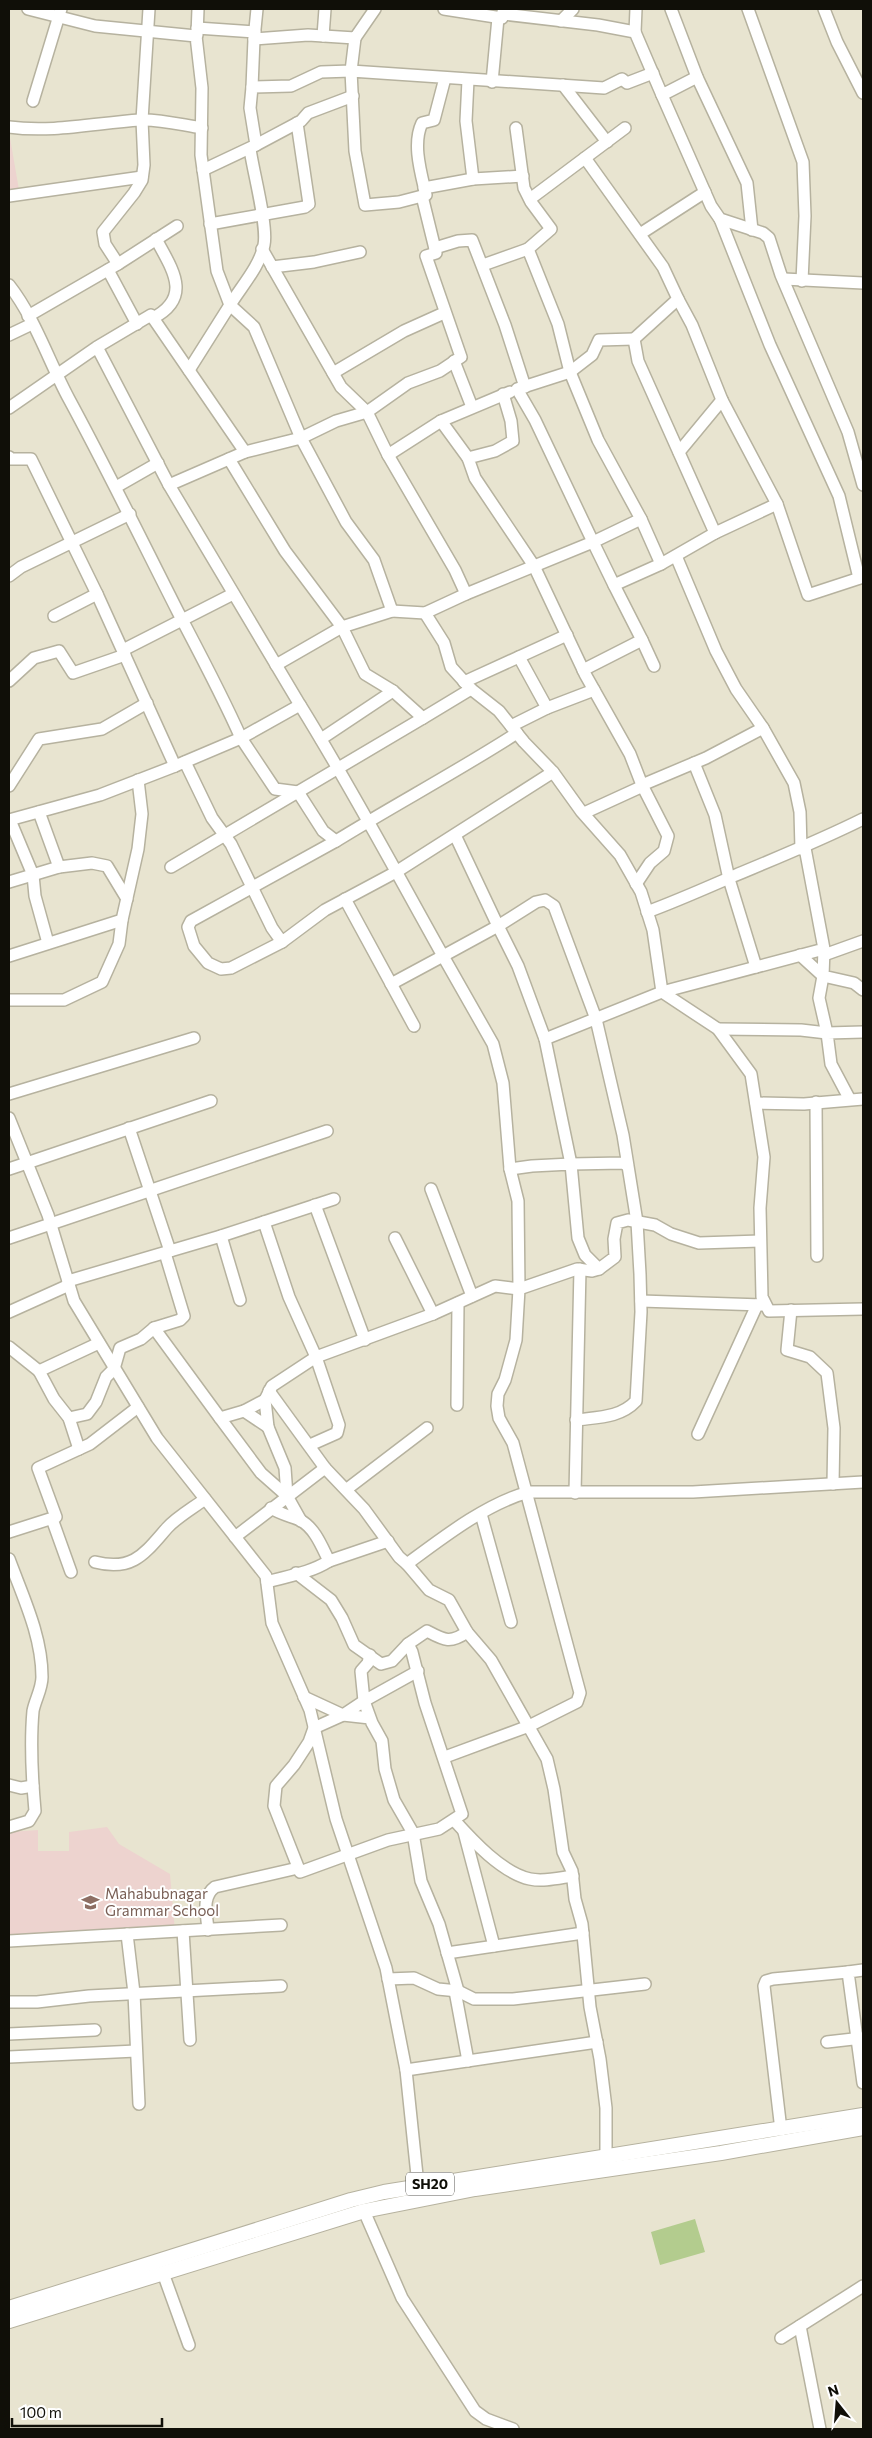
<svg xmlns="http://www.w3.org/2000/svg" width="872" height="2438" font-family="Commissioner,sans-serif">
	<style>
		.education { fill: #edd3cf }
		.green { fill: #b3cc8e }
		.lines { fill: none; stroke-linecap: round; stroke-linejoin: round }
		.minor-casing { stroke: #b6b29f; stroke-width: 14 }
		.major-casing { stroke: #b6b29f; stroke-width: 16 }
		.minor { stroke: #fff; stroke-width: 11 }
		.major { stroke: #fff; stroke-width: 14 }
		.labels { text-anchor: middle; stroke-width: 4; stroke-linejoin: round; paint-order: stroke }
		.shield { fill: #fff; stroke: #585752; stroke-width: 1 }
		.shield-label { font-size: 14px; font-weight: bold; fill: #100f08 }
		.education-label { font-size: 15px; fill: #785e54; stroke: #fff; text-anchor: start }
	</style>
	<rect width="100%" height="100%" fill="#e8e4d0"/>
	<g class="education">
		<path d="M9,132L19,190L9,191Z"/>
		<path d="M107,1827L119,1844L170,1874L175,1931L9,1937V1832L38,1830V1851H69V1832Z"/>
	</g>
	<path class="green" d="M695,2219L705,2252L660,2265L651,2232Z"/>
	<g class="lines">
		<defs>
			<g id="minor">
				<path d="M28,9L95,26L196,36L202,88L201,155L217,271L230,305"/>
				<path d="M257,9L254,39L308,35L355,38L375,9"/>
				<path d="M444,9L502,18L503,12"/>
				<path d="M671,9L697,77L747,183L752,230"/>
				<path d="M748,9L803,162L805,216L802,281"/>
				<path d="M824,9L837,42L863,93"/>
				<path d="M503,14L598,25L635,32L662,95L697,77"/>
				<path d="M561,21L573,9"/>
				<path d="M197,28L255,32"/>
				<path d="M635,32L636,9"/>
				<path d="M197,35L198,9"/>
				<path d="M323,36L325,9"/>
				<path d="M445,78L434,120L422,123C412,144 421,173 426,195L399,202L365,205L355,151L351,71L604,88L622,79L627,83L653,73"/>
				<path d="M468,80L466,121L473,179L523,176"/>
				<path d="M492,82L498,18"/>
				<path d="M563,85L607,142"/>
				<path d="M252,87L254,39"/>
				<path d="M662,95L711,206L720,219L763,233L769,238L781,275L848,432L863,485"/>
				<path d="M33,101L61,9"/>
				<path d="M9,127C52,133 96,123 140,120C160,119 182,125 202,128"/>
				<path d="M516,128L524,188L531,202L551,229L528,249L558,324L570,372L598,440L641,519L593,542L614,585L661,564L715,533L638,361L634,339L678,299L663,267L585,158"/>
				<path d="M256,145L301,121L308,113L353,96"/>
				<path d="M203,170L256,145L250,108L252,87L291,86L321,72L351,71L355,38"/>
				<path d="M424,188L473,179"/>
				<path d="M9,196L142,177"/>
				<path d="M530,199L625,128"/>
				<path d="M720,219L770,345L839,496L859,578"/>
				<path d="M210,224L305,207L309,204L297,123"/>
				<path d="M640,234L705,192"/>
				<path d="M435,248L458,241L472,240L505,325L525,387"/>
				<path d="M262,249L341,387L367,412L388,455L455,570L466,594L593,542L535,420L517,389L570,372L592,355L599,340L634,339"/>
				<path d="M118,264L105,244L103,232L134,193L142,180L144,165L142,120L149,9"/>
				<path d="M483,265L528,249"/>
				<path d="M272,267L314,262L360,252"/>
				<path d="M108,270L137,324"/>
				<path d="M784,279L863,283"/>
				<path d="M9,285C35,318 49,362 69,399C107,469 142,541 178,612C200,654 222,695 241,738L175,766L100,795L9,820"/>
				<path d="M678,299L692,325L722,400L777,504L715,533"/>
				<path d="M230,305C241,287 260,266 264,245C268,226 253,171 250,149"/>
				<path d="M28,316L118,264L177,226"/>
				<path d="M153,318C193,297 172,269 156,239"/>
				<path d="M9,335L32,324"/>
				<path d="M454,361L472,407"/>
				<path d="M189,370L230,305L254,327L301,438L336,421L367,412L408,383L440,371L461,357L426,256L436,253L422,196"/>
				<path d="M333,373L404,331L444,313"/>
				<path d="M503,394L511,421L513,441L495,451L468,458L475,478L534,566L585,674L630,754L642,785L668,836L664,851L650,863L636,884"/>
				<path d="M9,408L97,347L151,315L245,452L169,485L97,347"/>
				<path d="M441,421L468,458"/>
				<path d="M245,452L301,438L346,522L374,560L392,611L342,627L276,665"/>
				<path d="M679,452L722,400"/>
				<path d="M388,455L441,421L510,392"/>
				<path d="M9,457L10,459H31L97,594L175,766"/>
				<path d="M229,459L285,551L342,627L365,674L393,691L423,718L471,689L451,667L444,643L425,613"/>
				<path d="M169,485L300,705"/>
				<path d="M116,487L158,463"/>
				<path d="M777,504L808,595L863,577"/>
				<path d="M641,519L661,564"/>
				<path d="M676,556L716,651L736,689L763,728L794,783L800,812L801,849"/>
				<path d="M9,576L21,567L130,514"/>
				<path d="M392,611L425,613L466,594"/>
				<path d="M54,616L97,594"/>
				<path d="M642,640L654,666"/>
				<path d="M123,650L233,594"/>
				<path d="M583,670L642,640L614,585"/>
				<path d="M9,681L34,658L59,651L73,673L125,655"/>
				<path d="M464,682L567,635"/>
				<path d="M471,689L499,711L524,742L553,772"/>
				<path d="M547,708L594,690"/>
				<path d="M511,726L547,708L519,657"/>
				<path d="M321,739L393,691"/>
				<path d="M185,762L212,818L231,844L272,928L282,942L325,910L396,872L553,772L581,811L620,855L641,892L653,930L662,992L718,1029L751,1074L764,1157L760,1208L762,1297L769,1311L863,1309"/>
				<path d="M694,763L715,815L729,879L756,967"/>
				<path d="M642,785L706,758L763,728"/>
				<path d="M9,786L39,739L102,729L147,703"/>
				<path d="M39,812L59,867L92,863L107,866L127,899"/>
				<path d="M584,813L643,786"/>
				<path d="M10,820L33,875L35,896L48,943"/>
				<path d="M171,867L423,718"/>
				<path d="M9,882L59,867"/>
				<path d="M345,899L414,1026"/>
				<path d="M647,912C677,901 706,888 736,875C779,857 821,840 863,819"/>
				<path d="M282,942L231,968L221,969L208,963L194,946L188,927L191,921L336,841"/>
				<path d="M824,949L823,976L854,983L863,990"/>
				<path d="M824,955L863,941"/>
				<path d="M9,956L122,920L138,849L142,814L138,780"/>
				<path d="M391,984L443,956C396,872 351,787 300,705L241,738L275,789L298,792L323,831L336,841C396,804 458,771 517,733"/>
				<path d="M9,1000H64L102,982L119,944L122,920"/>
				<path d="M718,1029L801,1030L827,1033L819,998L823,976L800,955"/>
				<path d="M545,1039L662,992L824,949L805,848"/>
				<path d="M9,1094L194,1038"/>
				<path d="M849,1098L831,1064L827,1033L863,1032"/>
				<path d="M816,1102L817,1256"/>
				<path d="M756,1103L804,1104L863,1099"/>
				<path d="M9,1118L48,1215L74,1301L157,1438L266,1576L272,1623L310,1710L336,1819L386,1968L406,2070L418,2185"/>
				<path d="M129,1128L170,1251"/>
				<path d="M9,1169L211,1101"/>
				<path d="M510,1169L532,1166L571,1164L578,1238L585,1255L599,1269"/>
				<path d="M431,1189L472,1296"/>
				<path d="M315,1205L365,1340"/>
				<path d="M264,1222L289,1297L316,1357L339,1425L337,1433L310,1445"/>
				<path d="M221,1236L240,1300"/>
				<path d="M9,1238L327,1131"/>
				<path d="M395,1238L433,1314"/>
				<path d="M68,1281L221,1236L334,1199"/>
				<path d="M641,1301L762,1305"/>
				<path d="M791,1310L787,1350L810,1357L827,1373L834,1428L833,1484"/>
				<path d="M9,1312L69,1285"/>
				<path d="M154,1328L220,1418"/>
				<path d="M9,1347L39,1371"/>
				<path d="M269,1391L325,1468"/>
				<path d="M457,1405L458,1303"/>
				<path d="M244,1411L265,1400"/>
				<path d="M69,1418L87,1414L96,1402L106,1377L114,1369L120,1348L141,1339L154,1328L180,1320L184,1316L165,1253"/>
				<path d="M576,1420C598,1417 620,1418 636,1401L641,1312L640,1274L637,1222L628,1166L623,1163L571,1164L545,1039L518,966L498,926L536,902L545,900L554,906L596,1019L623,1135L628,1166"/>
				<path d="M268,1427L285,1468L287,1496"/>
				<path d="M698,1434L757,1305"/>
				<path d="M79,1449L69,1418L54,1399L39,1371L99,1343"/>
				<path d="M347,1489L427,1428"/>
				<path d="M575,1493L580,1269"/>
				<path d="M481,1514L511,1622"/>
				<path d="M52,1519L71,1572"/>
				<path d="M301,1521L287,1496L261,1473L220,1418L244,1411L268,1427L265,1400L272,1386L316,1357L433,1314L495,1286L519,1289L518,1201L510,1169L503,1083L493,1044L443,956L498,926L455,835"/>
				<path d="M9,1532L56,1517L38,1468L90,1444L138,1407"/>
				<path d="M235,1537L325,1468L364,1509L399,1557L407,1564C442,1538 487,1503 529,1492H693L863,1482"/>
				<path d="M9,1559C23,1597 42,1636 42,1677C42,1689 35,1700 33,1711C30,1744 32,1778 35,1811L29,1821L9,1827"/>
				<path d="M329,1561L388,1541"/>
				<path d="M95,1562C133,1572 145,1553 167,1528C177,1517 193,1508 205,1499"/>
				<path d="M407,1564L429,1590L449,1600L467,1632L491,1660L547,1759L554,1789L563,1852L572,1871L575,1899L582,1924L590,2007L600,2059L606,2108V2157"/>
				<path d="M296,1573L331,1600L342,1618L354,1645L381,1664L392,1661L408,1644"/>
				<path d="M267,1582C288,1576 310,1573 329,1561C322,1547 315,1528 300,1520C290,1516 280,1514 271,1508"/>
				<path d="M370,1655L368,1663L361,1671L364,1701L418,1671"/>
				<path d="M304,1697L343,1715L314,1728L309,1742L294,1765L276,1786L274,1806L300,1872L388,1840L439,1829L462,1814L425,1703L412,1652L408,1644L427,1631C444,1640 450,1644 467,1632"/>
				<path d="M370,1718L343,1715L364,1701L372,1723L382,1741L385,1769L394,1800L413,1833L421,1881L439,1924L458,1991"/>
				<path d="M445,1757L529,1726L577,1702L580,1693L513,1443L499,1418L497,1406L498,1394L505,1380L516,1340L519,1289L577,1269L592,1271L599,1269L615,1257L614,1239L617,1223L628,1220L655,1225L671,1234L699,1243L760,1241"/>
				<path d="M9,1785L21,1788L33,1786"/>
				<path d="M454,1820C472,1840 502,1873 530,1879C544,1882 559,1878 573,1876"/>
				<path d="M464,1832L494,1946"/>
				<path d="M208,1930C207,1915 201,1897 215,1887L298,1868"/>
				<path d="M183,1931L190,2040"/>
				<path d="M127,1934L134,1993L139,2104"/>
				<path d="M9,1941L281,1925"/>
				<path d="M447,1953L583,1933"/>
				<path d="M863,1970L848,1972L863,2083"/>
				<path d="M388,1979L414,1978L438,1989L458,1991L474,1999H513L645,1984"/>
				<path d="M455,1991L468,2061"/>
				<path d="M9,2002H37L89,1996L281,1986"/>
				<path d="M9,2034L95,2030"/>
				<path d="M827,2042L862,2038"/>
				<path d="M9,2057L136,2051"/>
				<path d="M406,2070L597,2042"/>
				<path d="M781,2130L764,1986L766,1981L773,1979L848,1972"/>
				<path d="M364,2211L402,2298L475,2411L486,2419L513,2429"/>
				<path d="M163,2273L189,2345"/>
				<path d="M800,2326L820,2429"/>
				<path d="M781,2338L863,2286"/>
			</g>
			<g id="major">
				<path d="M9,2308L351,2200L384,2192L863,2115"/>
				<path d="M9,2321L364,2211L475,2189L721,2153L863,2128"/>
			</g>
		</defs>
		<use href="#minor" class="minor-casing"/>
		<use href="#major" class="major-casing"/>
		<use href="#minor" class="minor"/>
		<use href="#major" class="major"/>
	</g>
	<defs>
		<symbol id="school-bare" viewBox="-9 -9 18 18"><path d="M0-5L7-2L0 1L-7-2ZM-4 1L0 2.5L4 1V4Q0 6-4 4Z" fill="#8d6e63" stroke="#fff" stroke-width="2.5" paint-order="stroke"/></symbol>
	</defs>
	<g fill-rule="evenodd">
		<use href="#school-bare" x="78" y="1890" width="25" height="25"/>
	</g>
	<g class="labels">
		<rect class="shield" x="406" y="2172.5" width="48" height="23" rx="4"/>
		<g class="shield-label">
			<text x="430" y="2189">SH20</text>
		</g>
		<g class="education-label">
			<text x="105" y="1899">Mahabubnagar<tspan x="105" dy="17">Grammar School</tspan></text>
		</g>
	</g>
	<rect width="872" height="2438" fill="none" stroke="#100f08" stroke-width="20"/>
	<g transform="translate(837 2403) rotate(343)" stroke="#ffffff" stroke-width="4" paint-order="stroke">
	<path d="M0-4L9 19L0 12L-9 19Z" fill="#100f08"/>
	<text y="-8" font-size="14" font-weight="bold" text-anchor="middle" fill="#100f08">N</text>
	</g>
	<path d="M12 2418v8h150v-8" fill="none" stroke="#100f08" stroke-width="2.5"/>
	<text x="20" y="2418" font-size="15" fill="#100f08" stroke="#ffffff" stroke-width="4" paint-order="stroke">100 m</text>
</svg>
